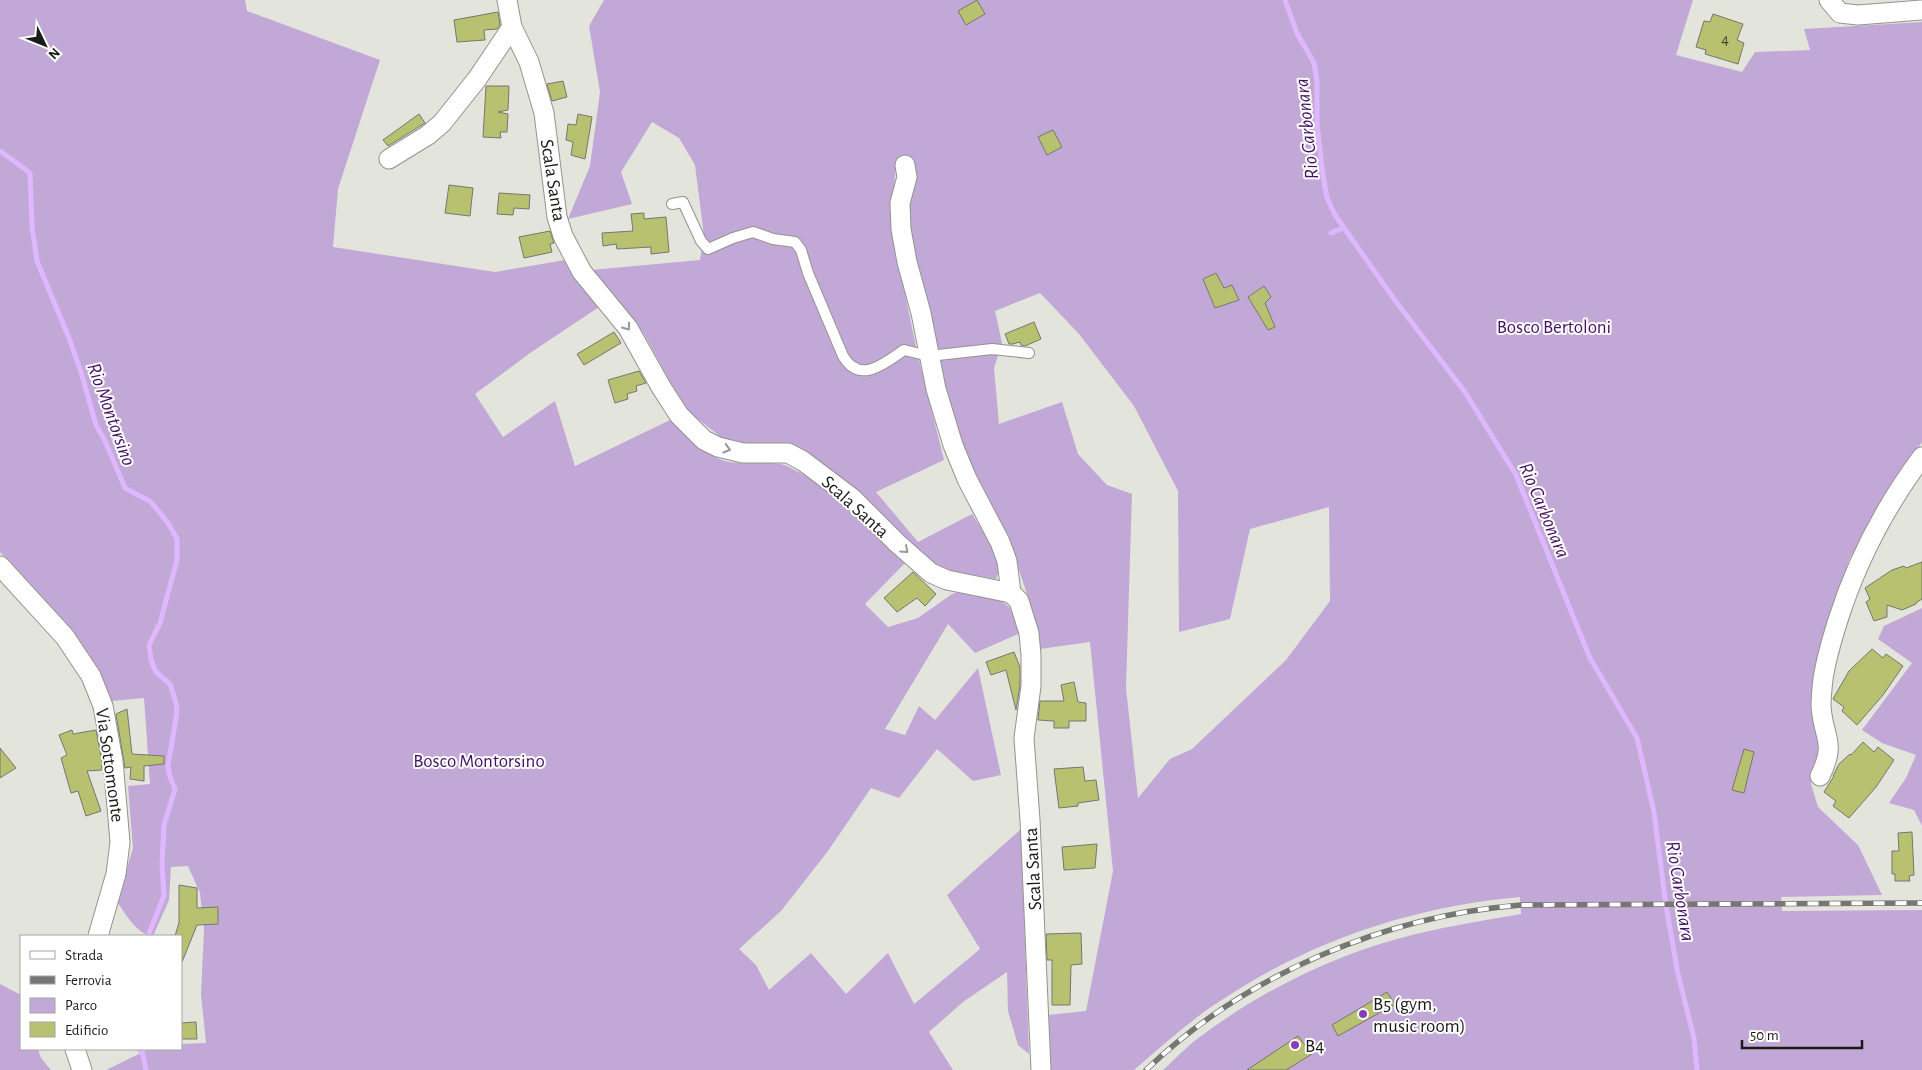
<svg xmlns="http://www.w3.org/2000/svg" width="1922" height="1070" font-family="'Alegreya Sans',sans-serif">
	<style>
		.green { fill: #c2a8d7; fill-rule: evenodd }
		.lines { fill: none; stroke-linecap: round; stroke-linejoin: round }
		.stream { stroke: #dfb7fe; stroke-width: 5 }
		.building { fill: #b8c16f; stroke: #757770 }
		.service-casing { stroke: #92948c; stroke-width: 12 }
		.minor-casing { stroke: #92948c; stroke-width: 21 }
		.service { stroke: #fff; stroke-width: 10 }
		.minor { stroke: #fff; stroke-width: 19 }
		.rail-casing { stroke: #767772; stroke-width: 5.5 }
		.rail { stroke: #fff; stroke-width: 4; stroke-dasharray: 11; stroke-linecap: butt }
		.oneway { stroke: #989897 }
		.poi-dot { fill: #853fb2; stroke: #fff; stroke-width: 2 }
		.labels { text-anchor: middle; stroke-width: 4; stroke-linejoin: round; paint-order: stroke }
		.number-label { font-size: 16px; fill: #42442e }
		.street-label { font-size: 19px; fill: #1a1b18; stroke: #fff }
		.park-label { font-size: 19px; fill: #461163; stroke: #fff }
		.poi-label { font-size: 19px; fill: #1a1b18; stroke: #fff; text-anchor: start }
		.water-label { font-size: 20px; font-style: italic; fill: #461163; stroke: #fff }
	</style>
	<rect width="100%" height="100%" fill="#e3e5dd"/>
	<g class="green">
		<path d="M0,0H245L247,11L380,60L338,189L333,247L495,272L565,260L580,285L599,307L530,353L475,394L503,437L555,401L575,466L670,420C685,433 706,456 725,461C742,466 774,459 789,467C834,489 870,528 905,563L865,604L888,627L918,618L952,594L963,591L998,597L1010,608L1020,633L975,653L948,624L885,729L905,735L919,706L935,720L978,668L1001,775L973,781L937,749L899,798L871,788L828,851L781,911L739,949L756,965L769,990L811,953L846,994L888,953L914,1004L980,949L947,895L1021,829L1029,1054L1018,1045L1008,1011L1007,972L963,1002L929,1032L953,1070H106L149,1049H181V1044L206,1043L201,994L204,930L200,893L188,866L171,867L169,900L153,936C136,934 126,914 117,902L133,848L128,786L150,784L144,698L112,701L81,647L0,552Z"/>
		<path d="M604,0H1693L1676,55L1742,72L1755,52L1810,50L1804,29L1922,22V442L1894,481L1849,560L1815,670L1819,754L1811,784L1818,807L1858,845L1882,895L1781,897L1782,911L1922,910V1070H1163C1174,1060 1185,1048 1197,1039C1262,990 1337,953 1416,934C1450,926 1486,920 1521,914L1520,897C1409,907 1307,942 1214,1005C1186,1024 1160,1048 1134,1070H1048V1015L1086,1011L1113,871L1090,642L1040,649L1033,612L1012,549L961,444L940,364L908,222L913,170L896,164L891,225L917,352L944,460L876,492L918,542L972,514L992,545L1000,568L996,579L949,571L918,554L822,465L794,446L747,443L722,438L685,409L644,334L591,270L700,260L704,236L695,165L679,138L652,122L621,172L632,204L568,219L590,166L600,92L589,26ZM1040,293L1079,334L1134,406L1178,491L1179,632L1230,619L1250,529L1329,507L1330,601L1286,660L1192,749L1170,759L1138,798L1126,688L1132,494L1107,485L1078,454L1062,402L999,424L994,368L1002,343L995,311Z"/>
		<path d="M1922,608V826L1914,810L1889,803L1906,778L1916,755L1882,743L1862,730L1912,663L1878,639L1884,626Z"/>
		<path d="M0,984L21,995V1049H38L41,1058L51,1070H0Z"/>
	</g>
	<g class="lines">
		<g class="stream">
			<path d="M1285,0L1297,33L1314,63L1317,81V125L1323,175L1327,198L1335,215L1394,299L1465,392L1516,475L1590,658L1637,738L1654,812L1666,906L1678,974L1694,1038L1697,1070"/>
			<path d="M0,151L30,173L32,227L37,261L69,338L81,372L96,425L105,441L125,488L151,502L168,523L177,539V560L160,623L149,645L151,660L156,672L170,684L176,703L177,712L168,766L169,774L175,789L164,825L162,864L164,896L148,936"/>
			<path d="M1331,233L1343,228"/>
			<path d="M139,1049L143,1055L146,1070"/>
		</g>
	</g>
	<g class="building">
		<path d="M977,0L985,14L966,25L958,11Z"/>
		<path d="M498,12L500,25L497,29L484,30L485,40L457,42L454,20Z"/>
		<path d="M1713,14L1743,24L1737,40L1744,43L1738,64L1705,54L1706,50L1696,47L1704,21L1710,22Z"/>
		<path d="M563,81L567,97L552,101L547,84Z"/>
		<path d="M486,86H509L508,110L498,112L508,114L507,132H500L501,138L483,137Z"/>
		<path d="M419,114L425,123L388,146L383,140Z"/>
		<path d="M578,114L592,117L585,159L571,155L573,142L566,140L568,124L576,125Z"/>
		<path d="M1053,130L1062,147L1047,155L1038,137Z"/>
		<path d="M449,185L473,188L470,216L445,213Z"/>
		<path d="M499,193L530,195L529,209L514,208L513,215L497,214Z"/>
		<path d="M644,213V219L666,217L669,252L651,254V247L617,249L616,244L603,246L602,233L633,231L631,214Z"/>
		<path d="M550,231L554,243L550,244L552,252L524,258L519,237Z"/>
		<path d="M1216,273L1224,288L1232,285L1239,300L1215,308L1203,279Z"/>
		<path d="M1264,286L1271,297L1265,303L1275,327L1268,330L1248,297Z"/>
		<path d="M1034,322L1041,339L1025,346L1021,345L1020,342L1013,344H1009L1005,334Z"/>
		<path d="M614,332L621,343L584,365L577,354Z"/>
		<path d="M639,371L646,383L636,386L637,391L627,394L628,399L615,403L608,380Z"/>
		<path d="M1922,562V599L1917,602L1916,604L1902,610L1887,605V617L1874,621L1866,602L1870,599L1865,588L1892,570L1904,566L1906,568Z"/>
		<path d="M913,572L936,594L925,606L917,598L897,612L884,598Z"/>
		<path d="M1872,649L1883,658L1886,654L1903,666L1883,695L1857,725L1842,711L1844,707L1833,699L1849,671Z"/>
		<path d="M1014,652L1020,667V685L1016,710L1006,670L991,675L986,662Z"/>
		<path d="M1074,682L1078,702L1086,703V721H1069V728H1054V721L1038,720L1040,701H1064L1061,685Z"/>
		<path d="M127,709L132,754L164,756V764L144,766V781L130,779L131,767L125,768L116,714Z"/>
		<path d="M72,730L73,734L96,730L102,762V770L87,771L101,811L86,816L78,791L71,793L61,758L67,755L59,735Z"/>
		<path d="M1863,742L1874,752L1878,747L1894,760L1876,787L1849,818L1833,806L1836,801L1824,792L1834,776H1833L1839,764L1850,754L1851,755Z"/>
		<path d="M0,748L16,768L0,778Z"/>
		<path d="M1744,749L1754,752L1744,793L1732,790Z"/>
		<path d="M1083,767L1085,781L1096,780L1099,800L1078,803V806L1059,808L1054,769Z"/>
		<path d="M1912,832L1914,875L1909,876L1910,881H1895V874H1892V851H1899L1898,833Z"/>
		<path d="M1097,844L1095,868L1064,870L1062,847Z"/>
		<path d="M179,885L197,888V908L218,907V924L197,925L182,962L181,936H175L179,923Z"/>
		<path d="M1081,933L1082,964L1071,965L1070,1005H1052V960H1047L1046,934Z"/>
		<path d="M1387,992L1395,1004L1338,1036L1332,1025Z"/>
		<path d="M196,1022L197,1039H181V1023Z"/>
		<path d="M1298,1036L1312,1054L1286,1070H1247Z"/>
	</g>
	<g class="lines">
		<defs>
			<path id="service" d="M672,204L683,202L701,241L708,249L733,238L753,232L773,239L795,242L801,250L808,273L843,356C860,385 885,363 904,350L929,356L992,349L1029,353"/>
			<g id="minor">
				<path d="M507,0L512,27L529,62L544,113L557,217L563,236L582,272L628,328L661,387L679,415L704,440L718,447L743,453H788L803,461L852,498L897,543L931,573L947,580L1011,593L1019,601L1029,633L1031,655V686L1024,738L1030,820L1041,1070"/>
				<path d="M1829,0L1840,13L1858,15L1922,10"/>
				<path d="M389,159L428,135L442,123L477,79L512,27"/>
				<path d="M905,165L907,177L900,203L901,229L907,262L921,313L936,389L953,445L967,479L1000,542L1007,561L1011,593"/>
				<path d="M0,566L65,637L91,676L103,706L113,761L120,842L116,874L98,936"/>
				<path d="M1820,776C1837,742 1823,738 1821,706C1821,697 1822,688 1823,679C1826,659 1832,639 1838,620C1857,560 1885,507 1922,457"/>
				<path d="M75,1049L82,1070"/>
			</g>
		</defs>
		<use href="#service" class="service-casing"/>
		<use href="#minor" class="minor-casing"/>
		<use href="#service" class="service"/>
		<use href="#minor" class="minor"/>
		<defs>
			<path id="rail" d="M1146,1070C1245,975 1384,916 1521,905L1922,903"/>
		</defs>
		<use href="#rail" class="rail-casing"/>
		<use href="#rail" class="rail"/>
	</g>
	<defs><path id="oneway-chevron" d="M-2-3.5L2.5 0L-2 3.5" fill="none" stroke-width="1.6" stroke-linecap="round" stroke-linejoin="round" transform="scale(1.25)"/></defs>
	<g class="oneway">
		<use href="#oneway-chevron" transform="translate(627 327) rotate(54)"/>
		<use href="#oneway-chevron" transform="translate(727 449) rotate(16)"/>
		<use href="#oneway-chevron" transform="translate(905 550) rotate(42)"/>
	</g>
	<g class="poi-dot">
		<circle cx="1363" cy="1014" r="5"/>
		<circle cx="1295" cy="1045" r="5"/>
	</g>
	<g class="labels">
		<g class="number-label">
			<text x="1725" y="44">4</text>
		</g>
		<g class="street-label">
			<text transform="translate(554 180) rotate(81)" y="7">Scala Santa</text>
			<text transform="translate(856 506) rotate(42)" y="7">Scala Santa</text>
			<text transform="translate(111 765) rotate(82)" y="7">Via Sottomonte</text>
			<text transform="translate(1032 869) rotate(-93)" y="7">Scala Santa</text>
		</g>
		<g class="park-label">
			<text x="1554" y="333">Bosco Bertoloni</text>
			<text x="479" y="767">Bosco Montorsino</text>
		</g>
		<g class="poi-label">
			<text x="1373" y="1010">B5 (gym,<tspan x="1373" dy="22">music room)</tspan></text>
			<text x="1305" y="1052">B4</text>
		</g>
		<g class="water-label">
			<text transform="translate(1306 129) rotate(-96)" y="7">Rio Carbonara</text>
			<text transform="translate(112 414) rotate(70)" y="7">Rio Montorsino</text>
			<text transform="translate(1545 510) rotate(67)" y="7">Rio Carbonara</text>
			<text transform="translate(1681 891) rotate(81)" y="7">Rio Carbonara</text>
		</g>
	</g>
	<rect x="20" y="935" width="162" height="115" fill="#ffffff" stroke="#a3a4a3"/>
	<rect x="30" y="951" width="25" height="8" fill="#ffffff" stroke="#a3a4a3"/>
	<text x="65" y="960" font-size="15" fill="#1a1b18">Strada</text>
	<rect x="30" y="976" width="25" height="8" fill="#767772" stroke="#a3a4a3"/>
	<text x="65" y="985" font-size="15" fill="#1a1b18">Ferrovia</text>
	<rect x="30" y="998" width="25" height="15" fill="#c2a8d7" stroke="#a3a4a3"/>
	<text x="65" y="1010" font-size="15" fill="#1a1b18">Parco</text>
	<rect x="30" y="1022" width="25" height="15" fill="#b8c16f" stroke="#a3a4a3"/>
	<text x="65" y="1035" font-size="15" fill="#1a1b18">Edificio</text>
	<g transform="translate(45 45) rotate(133)" stroke="#ffffff" stroke-width="4" paint-order="stroke">
	<path d="M0-4L9 19L0 12L-9 19Z" fill="#1a1b18"/>
	<text y="-8" font-size="14" font-weight="bold" text-anchor="middle" fill="#1a1b18">N</text>
	</g>
	<path d="M1742 1040v8h120v-8" fill="none" stroke="#1a1b18" stroke-width="2.5"/>
	<text x="1750" y="1040" font-size="15" fill="#1a1b18" stroke="#ffffff" stroke-width="4" paint-order="stroke">50 m</text>
</svg>
